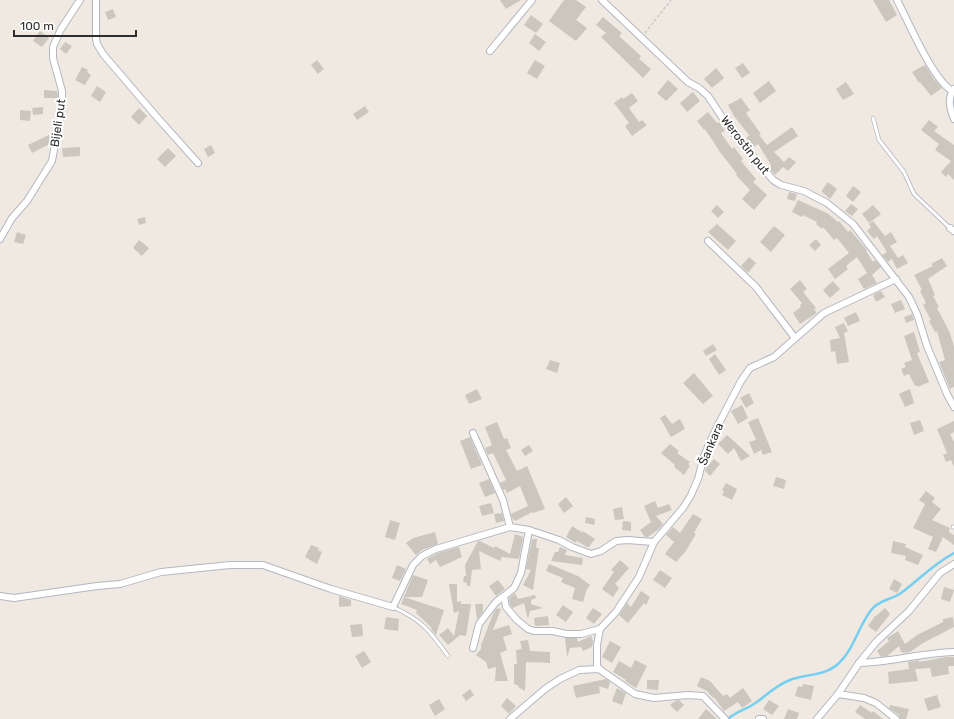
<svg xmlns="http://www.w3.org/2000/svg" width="954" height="719" font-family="Rubik,sans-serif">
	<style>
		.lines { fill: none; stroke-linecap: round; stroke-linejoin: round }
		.stream { stroke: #75cff0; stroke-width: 2.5 }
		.building { fill: #cbc7bf }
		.service-casing { stroke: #b4b7c1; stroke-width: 4.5 }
		.minor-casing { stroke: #b4b7c1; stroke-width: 8 }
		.path { stroke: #c9c9c9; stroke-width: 1.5; stroke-dasharray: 3 2; stroke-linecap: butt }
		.service { stroke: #fff; stroke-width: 3 }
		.minor { stroke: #fff; stroke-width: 6 }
		.labels { text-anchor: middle; stroke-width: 4; stroke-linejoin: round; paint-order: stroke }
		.street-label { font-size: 12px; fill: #2e2e2e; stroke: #fff }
	</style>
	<rect width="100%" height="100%" fill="#efe9e1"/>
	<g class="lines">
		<path class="stream" d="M728,719C737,711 745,710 754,704C766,696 776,685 790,680C806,674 825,676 838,664C854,650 858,626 872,609C879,600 891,600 901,593C919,580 933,564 954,553"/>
	</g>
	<g class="building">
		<path d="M500,0H521L506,9Z"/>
		<path d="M564,0H576L586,7L576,20L587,28L576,41L549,21Z"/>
		<path d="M873,0H889L897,15L886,22Z"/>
		<path d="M113,9L116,17L108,20L105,12Z"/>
		<path d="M531,15L543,24L536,33L524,25Z"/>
		<path d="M603,17L622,33L619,36L641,56L639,59L651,69L643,78L601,37L606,33L596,25Z"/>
		<path d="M40,31L49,38L42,47L33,41Z"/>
		<path d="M535,34L546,42L539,51L529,43Z"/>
		<path d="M65,42L72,46L66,54L60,49Z"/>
		<path d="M317,60L324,69L318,74L311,65Z"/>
		<path d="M535,60L545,66L537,79L527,73Z"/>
		<path d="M743,63L750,73L742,78L735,68Z"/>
		<path d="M925,65L934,79L942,88L931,96L920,82L919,83L912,72Z"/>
		<path d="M82,67L88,70L87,72L91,75L85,85L75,80Z"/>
		<path d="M716,68L724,78L712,88L704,79Z"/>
		<path d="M668,80L678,89L666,101L657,93Z"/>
		<path d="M769,81L776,91L760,103L753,93Z"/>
		<path d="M846,82L854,94L843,100L836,89Z"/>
		<path d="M97,86L106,92L100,102L91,96Z"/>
		<path d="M44,90L57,91L58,98H44Z"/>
		<path d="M693,92L700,101L687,112L680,103Z"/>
		<path d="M632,93L638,101L629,108L639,122L642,120L647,125L632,136L625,126L629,123L614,103L622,97L623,99Z"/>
		<path d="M741,98L750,110L746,113L761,134L759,135L767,145L792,127L798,136L774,152L784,162L789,157L796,162L788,171L783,167L775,175L769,168L771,165L758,144L754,147L746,138L749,135L734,116L728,105Z"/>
		<path d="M365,106L369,112L357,120L353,114Z"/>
		<path d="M43,107V114L33,115L32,108Z"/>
		<path d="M139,108L147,116L139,125L131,117Z"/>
		<path d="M20,110L31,111L30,121L20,120Z"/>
		<path d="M708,112L717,123L719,122L725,131L721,133L732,149L734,147L743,159L741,161L756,179L753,182L767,195L754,210L742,199L750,190L736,175L737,174L720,152L705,129L704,130L697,121Z"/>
		<path d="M929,120L938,127L934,131L954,145V180L948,174L946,177L941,172L951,161L935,150L939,144L921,130Z"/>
		<path d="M49,135L52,139L50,144L32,153L28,145Z"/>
		<path d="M211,145L215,153L208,157L204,149Z"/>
		<path d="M80,147V156L63,157L62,148Z"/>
		<path d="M168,148L176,156L165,167L157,159Z"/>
		<path d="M828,182L837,189L830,199L822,192V190Z"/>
		<path d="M853,186L861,192L853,202L846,196Z"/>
		<path d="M789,192L797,194L795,201L787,199Z"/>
		<path d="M798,200L827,213L838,222L839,221L848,232L850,230L867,250L866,251L873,262L875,260L881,267L872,275L877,283L864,289L858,279L867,273L857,257L846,266L848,269L835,279L828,269L849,253L837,238L834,240L823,227L822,229L816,224L817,222L803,215L802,217L792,212Z"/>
		<path d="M851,204L858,209L852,216L845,211Z"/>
		<path d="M717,205L724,212L718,218L711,211Z"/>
		<path d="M873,205L881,214L869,223L862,214Z"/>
		<path d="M145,217L146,223L139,225L137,219Z"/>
		<path d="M873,221L885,236L891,232L897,242L890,246L898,258L903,255L908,263L897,269L892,259L888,262L882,255L887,252L877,236L874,239L867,231L871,227L869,224Z"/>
		<path d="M717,224L736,241L728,250L708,232Z"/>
		<path d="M774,226L785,235L771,252L760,242Z"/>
		<path d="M17,232L26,235L23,244L14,242Z"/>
		<path d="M816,239L821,245L815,251L809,245Z"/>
		<path d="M139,240L149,248L142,256L133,248Z"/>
		<path d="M749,257L756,263L748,273L741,266Z"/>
		<path d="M942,258L947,266L928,279L935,295L933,296L939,307L937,308L950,333L954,347V387L950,389L939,362L945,360L937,331L935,332L929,321L931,320L923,305L926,303L920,291L922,290L914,275L933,266L931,264Z"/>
		<path d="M800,280L807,289L803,292L816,308L814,309L817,313L800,324L793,313L801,307L800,305L802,303L790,289Z"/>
		<path d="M833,281L840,289L830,298L823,290Z"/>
		<path d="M881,291L885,297L876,302L873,295Z"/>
		<path d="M901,300L905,309L895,313L891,304Z"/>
		<path d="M856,312L860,321L848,326L844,318Z"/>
		<path d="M912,314L914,320L906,323L904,317Z"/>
		<path d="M844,323L848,331L844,333L849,362L837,364L835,351L831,352L830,340L840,338L835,327Z"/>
		<path d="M914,332L920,352L917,353L929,382L918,387L917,385L915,386L909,374L904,376L901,369L906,367L904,363L912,360L904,336Z"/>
		<path d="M713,344L717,350L706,356L703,351Z"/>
		<path d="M715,354L726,370L719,375L709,359Z"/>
		<path d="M550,360L560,363L557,373L546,369Z"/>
		<path d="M694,373L713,396L703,404L683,383Z"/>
		<path d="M477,389L482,399L469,404L465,395Z"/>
		<path d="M910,389L914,403L905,407L899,394Z"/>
		<path d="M749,393L754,403L746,408L740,398Z"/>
		<path d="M742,405L748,418L738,424L731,411Z"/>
		<path d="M665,415L672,424L680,419L685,429L671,437L660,418Z"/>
		<path d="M758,418L772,452L763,455L761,450L754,454L749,442L756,440L748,422Z"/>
		<path d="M920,420L924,431L914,435L910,423Z"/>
		<path d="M954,421V432L950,434L954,442V467L951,460L946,462L943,455L947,453L937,429Z"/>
		<path d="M497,422L504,439L507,438L511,448L506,450L517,471L527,466L545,509L533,513L532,512L515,521L514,519L513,520L511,514L528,506L520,486L507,493L505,489L503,490L500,483L506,480L493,453L488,455L485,448L492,445L485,427Z"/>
		<path d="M727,435L737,444L750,456L741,461L734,448L728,454L718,444Z"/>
		<path d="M470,437L482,465L471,469L460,441Z"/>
		<path d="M670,444L679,451L677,453L690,462L688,464L690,466L684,475L674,467L675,465L661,453Z"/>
		<path d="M529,445L533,451L525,456L521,450Z"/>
		<path d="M714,459L720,464L710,476L705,471L706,468Z"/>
		<path d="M776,477L786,480L784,489L773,486Z"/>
		<path d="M489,479L495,493L485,497L479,483Z"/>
		<path d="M726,483L737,489L732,500L722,495L724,491L722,490Z"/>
		<path d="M926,491L935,498L932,502L941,509L932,520L950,528L949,532L954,535V545L943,537L936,552L928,549L933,537L913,528L925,504L919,500Z"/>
		<path d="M566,497L573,506L564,513L558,504Z"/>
		<path d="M655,501L658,508L669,504L672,510L656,516L663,524L659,529L648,537H645L640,530L651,522L644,506Z"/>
		<path d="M491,503L494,513L482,516L479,506Z"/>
		<path d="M622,507L624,519L615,520L613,509Z"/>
		<path d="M502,513L504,521L496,523L494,514Z"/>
		<path d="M693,514L702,519L694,533L696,534L685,552L676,562L665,554L674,542L666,535L673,527L680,533Z"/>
		<path d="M586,517L595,519L594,525L585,523Z"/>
		<path d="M390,520L400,523L395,540L385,537Z"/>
		<path d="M623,521L631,522V531L622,530Z"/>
		<path d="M572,526L583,533V531L595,539L589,547H587L577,541L576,543L566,537Z"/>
		<path d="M435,532L438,544L422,550L416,555L406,543L413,538Z"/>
		<path d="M515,534L523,537L519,559L502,557L500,561L479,551L481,569L472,570L470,586H467V583L463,582L464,576H466L465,565L478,541H480L494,548L495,546L510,554Z"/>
		<path d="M532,539H537L536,548H539L533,590L523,585L531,570L526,569Z"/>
		<path d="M893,541L906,544L905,547L923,555L918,565L905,560L906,556L891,553Z"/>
		<path d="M311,545L319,548L318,550L322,552L317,564L305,557Z"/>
		<path d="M459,547L462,557L440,567L436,560L430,564L427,559L438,553Z"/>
		<path d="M560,547L567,550L565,555L583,558L582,565L551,561L555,552H558Z"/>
		<path d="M620,560L629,568L615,584L619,588L613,597L602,589L614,572L611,570Z"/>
		<path d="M549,564L578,576L590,585L586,591L583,602L572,599L575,588L561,582L563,578L546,571Z"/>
		<path d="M397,565L406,569L400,581L392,578Z"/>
		<path d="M660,570L672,578L665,588L653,580Z"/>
		<path d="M413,575L428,580L422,597H404L444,610L436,635L431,629L432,628L416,613L417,610L401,604Z"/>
		<path d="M894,579L902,584L897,593L889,589Z"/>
		<path d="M498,580L505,589L496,596L489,586Z"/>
		<path d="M449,584H457V602L461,601V604H471L466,636L460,635L448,645L439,635L448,628L454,636L459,611L454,613Z"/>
		<path d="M944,587L954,590L950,602L941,599Z"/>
		<path d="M641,591L650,597L646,605L644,603L628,623L619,615L627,603L631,607Z"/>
		<path d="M515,593L518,599L535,595L536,598L531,600V604L543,608L530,611L528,619L524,603L513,608L510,605L509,598Z"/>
		<path d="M339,596L351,600V606L339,607Z"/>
		<path d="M475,604H483V612L477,619Z"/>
		<path d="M563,605L573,612L566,622L556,615Z"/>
		<path d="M497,608L501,609L493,630L509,625L512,634L503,637L507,650L500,653L508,681H495L496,667L488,669L486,662L476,655L481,649V645L493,614Z"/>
		<path d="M593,608L602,614L594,624L586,618Z"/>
		<path d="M885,608L890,614L876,632L868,626L875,616H876Z"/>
		<path d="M548,616L549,625L535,626L534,618Z"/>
		<path d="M386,617L399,619L398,631L384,629Z"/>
		<path d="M953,617L954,627L923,643L910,652L903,653L902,652H901L899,646L887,656L881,657L877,651L889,641L887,638L898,631L905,644L917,635L943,622V619Z"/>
		<path d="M362,624L363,636L352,637L350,625Z"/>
		<path d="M591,636L593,641L592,647L583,651L581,647L570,648L567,657L565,638H577L578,642Z"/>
		<path d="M528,640L530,651L550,652V663L526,662L525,691L518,687L519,686L514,684V664H517L516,650L522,649L520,641Z"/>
		<path d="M610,641L621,647L612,663L602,657Z"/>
		<path d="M364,651L371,662L362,668L355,656Z"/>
		<path d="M946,657H954V666H948L949,674L932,677L930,668L915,669L918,681L889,684L888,672L909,669L908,662L919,660V662Z"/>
		<path d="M635,660L647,666L636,688L625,681L626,680L613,672L619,661L631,668Z"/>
		<path d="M701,677L710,681L723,696L727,694L730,698L743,688L752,701L742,708L738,702L724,711L714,697L713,698L707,691L697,686Z"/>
		<path d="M606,679L610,682L608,689L599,686L600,693L576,698L573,686Z"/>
		<path d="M647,680H659L658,690L647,689Z"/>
		<path d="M803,684L814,686L811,700L795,696L798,686L802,687Z"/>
		<path d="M617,688L626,693L622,705L612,701Z"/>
		<path d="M470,689L474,695L466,701L462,695Z"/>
		<path d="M937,695L941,707L928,711L924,699Z"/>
		<path d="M507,698L516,706L509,714L501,706Z"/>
		<path d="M439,699L445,709L435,716L429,705Z"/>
		<path d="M679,700L684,705L677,712L670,705L675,701Z"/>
		<path d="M769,700L779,706L772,715L763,709Z"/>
		<path d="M860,705L872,713L873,711L883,719H865L855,712Z"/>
		<path d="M890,705L909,709L906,719H900L899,715L889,708Z"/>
		<path d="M706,709L717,719H698Z"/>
		<path d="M788,709L799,713L797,719H784Z"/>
	</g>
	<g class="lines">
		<defs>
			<g id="service">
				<path d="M873,118L879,140L904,172L914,194L950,228"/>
				<path d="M953,527H954"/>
				<path d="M393,607C423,621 429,630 448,656"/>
			</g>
			<g id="minor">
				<path d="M96,0V38L97,44L103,54L156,116L198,163"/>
				<path d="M602,0L688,82L699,88L708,96L730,129L773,180L781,185L804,191L827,203L853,224L909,297L917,314L927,346L947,394L954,407"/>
				<path d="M897,0C909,23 932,78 952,91"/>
				<path d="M490,51L532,0"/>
				<path d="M954,89C947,98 950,109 954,119"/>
				<path d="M950,228L954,231"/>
				<path d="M0,239L12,218L27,201L52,161L62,107V91L53,58V47L61,29L80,0"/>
				<path d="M708,241L756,287L795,338"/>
				<path d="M473,433L503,500L510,527"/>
				<path d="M529,530L521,573L514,588L504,596L506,607L517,620L528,629L534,631H552L567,634H581L600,629"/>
				<path d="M0,596L14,598L97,586L120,584L161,572L230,565H263L331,589L393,607L413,565L422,556L436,549L510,527L529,530L559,540L572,547L591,554L601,551L616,541L627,540L654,542"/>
				<path d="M473,648L479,624L496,602L504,596"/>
				<path d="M859,663C891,662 922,653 954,652"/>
				<path d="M599,669L597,666V645L600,629L616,612L639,577L654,542L683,508L691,495L698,479L704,456L714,433L741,381L750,368L774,357L824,313L896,279"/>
				<path d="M838,694L864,698L876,703L896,719"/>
				<path d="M510,719L545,689L560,679L579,670L599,669L635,694L654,698L688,695L703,696L725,719"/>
				<path d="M759,719H763"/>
				<path d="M817,719L838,694L859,663L876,642L909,611L940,573L954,564"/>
			</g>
		</defs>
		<use href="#service" class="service-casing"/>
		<use href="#minor" class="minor-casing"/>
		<path class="path" d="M645,33L671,0"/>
		<use href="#service" class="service"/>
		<use href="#minor" class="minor"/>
	</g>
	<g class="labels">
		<g class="street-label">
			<text transform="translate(58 123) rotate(-82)" y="4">Bijeli put</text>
			<text transform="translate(745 145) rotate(52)" y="4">Werostin put</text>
			<text transform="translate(711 444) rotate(-67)" y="4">Šankara</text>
		</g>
	</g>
	<path d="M14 30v6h122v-6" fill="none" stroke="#2e2e2e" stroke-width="2"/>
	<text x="20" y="30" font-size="12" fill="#2e2e2e" stroke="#ffffff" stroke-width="3" paint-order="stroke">100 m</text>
</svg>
